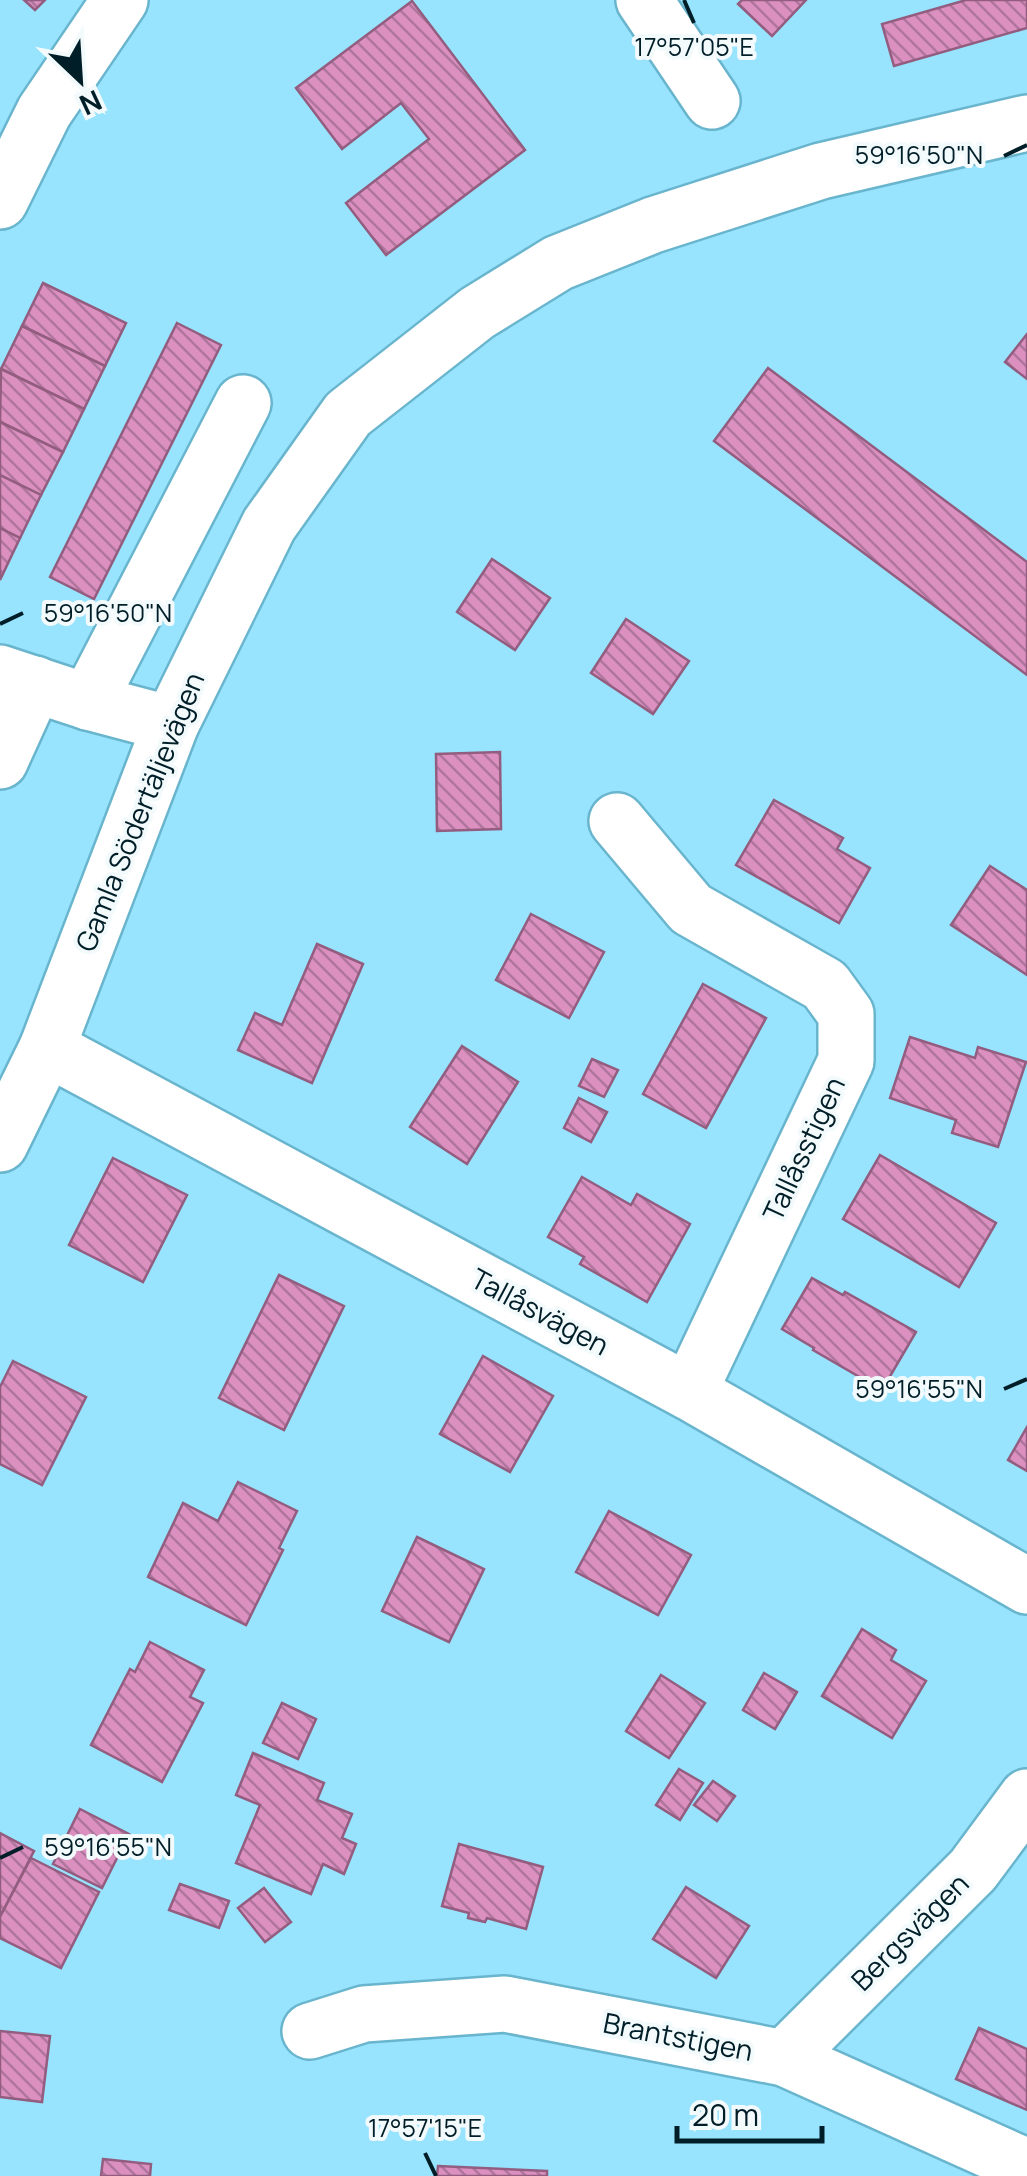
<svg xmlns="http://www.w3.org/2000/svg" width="1027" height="2176" font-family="Manrope,sans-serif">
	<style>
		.building { fill: url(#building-back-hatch); stroke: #925d7f; stroke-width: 2.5 }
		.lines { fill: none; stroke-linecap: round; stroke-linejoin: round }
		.minor-casing { stroke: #69b5cd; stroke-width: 60 }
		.minor { stroke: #fff; stroke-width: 55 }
		.ticks { fill: none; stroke: #001e28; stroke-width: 4 }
		.labels { text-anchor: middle; stroke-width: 8; stroke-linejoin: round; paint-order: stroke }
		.street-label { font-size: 28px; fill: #001e28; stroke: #f3fafc }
		.ticks-label { font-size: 25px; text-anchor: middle; fill: #001e28; stroke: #f3fafc; stroke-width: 8; stroke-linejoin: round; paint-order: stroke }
	</style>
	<defs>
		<pattern id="building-back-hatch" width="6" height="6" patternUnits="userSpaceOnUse" patternTransform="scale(2.5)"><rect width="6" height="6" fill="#db90c0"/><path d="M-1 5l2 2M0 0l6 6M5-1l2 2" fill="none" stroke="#af759c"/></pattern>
	</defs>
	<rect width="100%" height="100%" fill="#98e4fe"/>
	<g class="building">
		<path d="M24,0H45L35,10Z"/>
		<path d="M742,0H806L772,36L738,4Z"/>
		<path d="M966,0H1027V28L894,66L882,24Z"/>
		<path d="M412,1L525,150L386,255L346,203L429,139L401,103L342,149L296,88Z"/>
		<path d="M43,283L126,323L105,366L22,326Z"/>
		<path d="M177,323L221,345L94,599L50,577Z"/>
		<path d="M22,326L105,366L84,409L1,369Z"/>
		<path d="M1027,334V379L1005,362Z"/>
		<path d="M768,368L1027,562V675L714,441Z"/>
		<path d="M1,369L84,409L63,452L0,422Z"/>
		<path d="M0,422L63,452L41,495L0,475Z"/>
		<path d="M0,475L41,495L20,538L0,528Z"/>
		<path d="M0,528L20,538L0,580Z"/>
		<path d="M492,559L550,598L515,650L457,612Z"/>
		<path d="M626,619L689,661L653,714L591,673Z"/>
		<path d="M500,752L501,829L437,831L436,754Z"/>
		<path d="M774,800L843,838L837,849L870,868L839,923L736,865Z"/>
		<path d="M990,866L1027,890V975L951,925Z"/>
		<path d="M531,914L604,952L569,1018L496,980Z"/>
		<path d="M317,944L363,964L312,1083L238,1050L255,1013L282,1025Z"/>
		<path d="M703,984L766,1018L706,1128L643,1094Z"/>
		<path d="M910,1037L975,1058L978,1047L1026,1062L998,1147L952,1133L956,1120L890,1098Z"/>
		<path d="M462,1046L518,1082L467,1164L410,1127Z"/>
		<path d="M592,1059L618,1070L604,1097L579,1086Z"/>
		<path d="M579,1098L607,1112L591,1142L564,1128Z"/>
		<path d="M880,1155L996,1223L959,1287L843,1219Z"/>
		<path d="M113,1158L187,1195L143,1282L69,1245Z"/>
		<path d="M582,1177L631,1205L637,1194L690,1224L647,1302L580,1264L584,1257L548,1237Z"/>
		<path d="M279,1275L344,1306L284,1430L219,1398Z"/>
		<path d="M812,1278L843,1295L845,1292L916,1332L882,1390L813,1350L814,1348L782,1329Z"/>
		<path d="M483,1356L553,1396L510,1472L440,1434Z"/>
		<path d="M13,1361L86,1397L42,1485L0,1464V1387Z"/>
		<path d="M1027,1427V1471L1008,1460Z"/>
		<path d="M238,1482L297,1511L279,1548L283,1550L246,1625L148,1577L183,1503L218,1521Z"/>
		<path d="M609,1511L691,1555L658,1615L576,1572Z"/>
		<path d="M417,1537L484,1569L449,1642L382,1611Z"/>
		<path d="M862,1629L896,1650L891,1660L926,1681L892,1738L822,1696Z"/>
		<path d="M150,1642L204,1670L190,1697L203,1703L162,1782L91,1745L130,1669L135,1672Z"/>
		<path d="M764,1673L797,1692L775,1729L743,1710Z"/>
		<path d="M661,1675L705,1703L669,1758L626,1731Z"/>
		<path d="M282,1703L316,1719L298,1759L263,1743Z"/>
		<path d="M253,1753L324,1783L317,1800L352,1814L342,1838L356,1844L344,1874L323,1864L311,1894L236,1863L260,1805L236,1795Z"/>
		<path d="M679,1769L703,1783L680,1820L656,1805Z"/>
		<path d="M713,1781L735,1796L717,1821L694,1805Z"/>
		<path d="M80,1809L129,1834L102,1888L53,1864Z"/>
		<path d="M0,1833L34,1851L0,1917Z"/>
		<path d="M459,1844L543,1867L526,1929L487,1918L485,1922L468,1918L469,1913L442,1906Z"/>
		<path d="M31,1858L99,1892L61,1968L0,1938V1917Z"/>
		<path d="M180,1884L229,1901L219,1928L169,1910Z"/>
		<path d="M686,1887L749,1926L716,1978L653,1939Z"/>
		<path d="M264,1888L291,1922L265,1942L238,1908Z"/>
		<path d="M979,2028L1027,2049V2110L956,2079Z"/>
		<path d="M0,2031L50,2036L42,2102L0,2097Z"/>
		<path d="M103,2159L151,2164L150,2176H101Z"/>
		<path d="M438,2166L547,2171V2176H437Z"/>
	</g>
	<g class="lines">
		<defs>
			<g id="minor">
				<path d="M644,0L712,101"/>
				<path d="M0,201L44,112L120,0"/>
				<path d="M0,673L88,702L171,724"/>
				<path d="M88,702L243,403"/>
				<path d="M0,761L35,684"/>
				<path d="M617,821L691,909L825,985L846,1014V1061L689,1392"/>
				<path d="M47,1048L689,1392L1027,1586"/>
				<path d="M0,1144L47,1048L171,724L269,525L348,414L477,313L558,263L653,225L821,171L1027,123"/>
				<path d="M310,2031L364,2014L505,2004L784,2058L1027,2167"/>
				<path d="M784,2058L973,1870L1027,1797"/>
			</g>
		</defs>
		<use href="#minor" class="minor-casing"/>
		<use href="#minor" class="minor"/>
	</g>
	<path class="ticks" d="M684,0L694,23M1004,156L1027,145M0,624L23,613M1004,1389L1027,1379M0,1858L23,1847M425,2153L436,2176"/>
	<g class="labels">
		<g class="street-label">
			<text transform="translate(140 812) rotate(-68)" y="10">Gamla Södertäljevägen</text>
			<text transform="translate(804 1149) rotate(-65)" y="10">Tallåsstigen</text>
			<text transform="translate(540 1312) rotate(28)" y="10">Tallåsvägen</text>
			<text transform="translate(910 1932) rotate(-45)" y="10">Bergsvägen</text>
			<text transform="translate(678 2037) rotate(11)" y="10">Brantstigen</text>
		</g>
	</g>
	<g class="ticks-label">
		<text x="694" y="56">17°57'05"E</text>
		<text x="919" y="164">59°16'50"N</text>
		<text x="108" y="622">59°16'50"N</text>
		<text x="919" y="1398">59°16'55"N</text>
		<text x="108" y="1856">59°16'55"N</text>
		<text x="425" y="2137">17°57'15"E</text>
	</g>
	<g transform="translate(80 80) rotate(155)" stroke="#f3fafc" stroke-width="8" paint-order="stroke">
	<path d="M0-8L18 38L0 25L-18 38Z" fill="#001e28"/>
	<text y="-15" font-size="28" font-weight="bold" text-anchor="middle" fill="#001e28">N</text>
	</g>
	<path d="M677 2126v15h145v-15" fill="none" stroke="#001e28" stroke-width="5"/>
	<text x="692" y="2126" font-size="30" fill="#001e28" stroke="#f3fafc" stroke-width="8" paint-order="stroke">20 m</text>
</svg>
